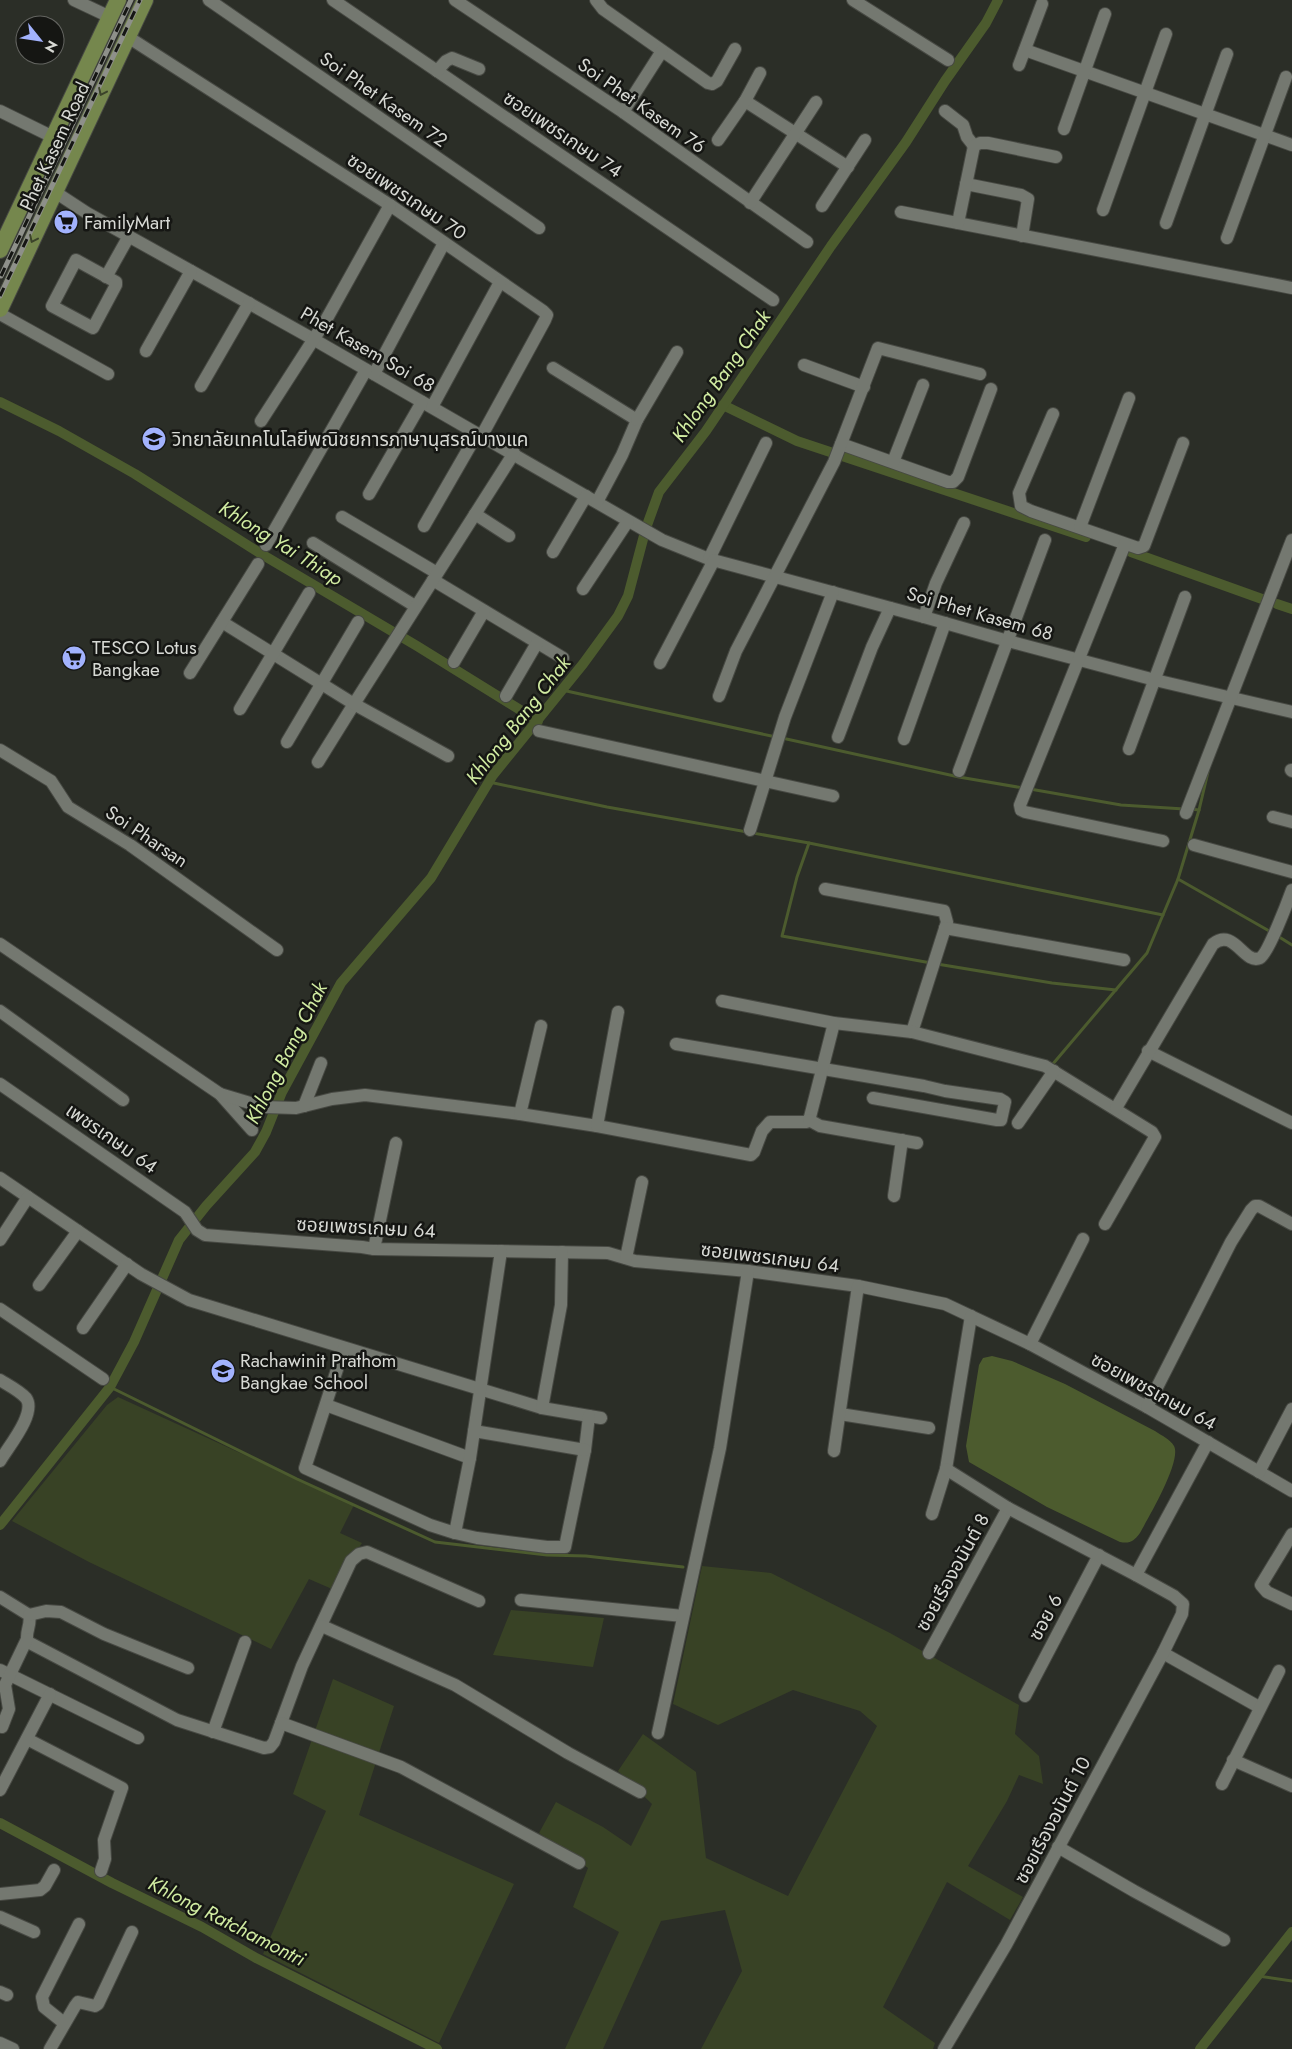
<svg xmlns="http://www.w3.org/2000/svg" width="1292" height="2049" font-family="Jost,'Noto Sans Thai',sans-serif">
	<style>
		.green { fill: #384225 }
		.water { fill: #4c5b2e }
		.lines { fill: none; stroke-linecap: round; stroke-linejoin: round }
		.stream { stroke: #4c5b2e; stroke-width: 3 }
		.canal { stroke: #4c5b2e; stroke-width: 10 }
		.minor-casing { stroke: #474943; stroke-width: 14 }
		.major-casing { stroke: #474943; stroke-width: 18 }
		.minor { stroke: #747870; stroke-width: 12 }
		.major { stroke: #75874d; stroke-width: 16 }
		.rail-casing { stroke: #8e908a; stroke-width: 5 }
		.rail { stroke: #151613; stroke-width: 3; stroke-dasharray: 9; stroke-linecap: butt }
		.oneway { stroke: #3b432a }
		.labels { text-anchor: middle; stroke-width: 5; stroke-linejoin: round; paint-order: stroke }
		.street-label { font-size: 19px; fill: #d7d9d4; stroke: #151613 }
		.poi-label { font-size: 19px; fill: #d7d9d4; stroke: #151613; text-anchor: start }
		.water-label { font-size: 20px; font-style: italic; fill: #d1eca2; stroke: #151613 }
	</style>
	<rect width="100%" height="100%" fill="#2b2e27"/>
	<g class="green">
		<path d="M118,1397L354,1505L340,1533L362,1543L332,1589L309,1579L271,1649L89,1562L12,1521L107,1405Z"/>
		<path d="M702,1566L771,1573L890,1633L1019,1705L1015,1734L1039,1756L1043,1784L1019,1775L1007,1801L968,1866L1023,1897L1010,1920L947,1882L883,2007L935,2043L933,2049H701L742,1971L725,1910L661,1921L603,2049H565L619,1932L573,1907L588,1868L539,1833L556,1802L603,1827L631,1846L652,1804L618,1771L643,1734L696,1772L706,1858L788,1896L877,1726L860,1711L793,1690L718,1725L673,1704Z"/>
		<path d="M511,1610L604,1618L593,1667L493,1655Z"/>
		<path d="M333,1679L394,1706L359,1815L514,1884L439,2043L263,1954L326,1811L293,1794Z"/>
	</g>
	<path class="water" d="M992,1356L1012,1361L1065,1384L1155,1431C1162,1436 1170,1439 1174,1446C1182,1461 1148,1518 1140,1533C1134,1541 1130,1544 1120,1542L1047,1507L969,1462L966,1446L979,1365L983,1358Z"/>
	<g class="lines">
		<g class="stream">
			<path d="M562,690L776,737"/>
			<path d="M782,738L959,777L1023,788"/>
			<path d="M489,782L607,807L809,843L1163,915"/>
			<path d="M1030,789L1121,805L1184,809"/>
			<path d="M1190,809L1199,810"/>
			<path d="M809,843L797,877L782,936L931,963"/>
			<path d="M1178,879L1271,932"/>
			<path d="M1276,935L1292,945"/>
			<path d="M937,964L1052,983L1116,990"/>
			<path d="M1052,1065L1147,953L1178,879L1199,810L1208,772"/>
			<path d="M110,1387L297,1479L435,1542L547,1555L586,1556L683,1567"/>
			<path d="M1258,1976L1292,1981"/>
		</g>
		<g class="canal">
			<path d="M0,402L59,431L135,474L263,555L417,646L538,721"/>
			<path d="M723,405L797,441L1086,537"/>
			<path d="M1131,552L1262,599"/>
			<path d="M1277,604L1292,609"/>
			<path d="M0,1525L110,1387L134,1342L179,1240L206,1206L255,1152L266,1132L282,1092L341,983L431,878L493,775L583,664L618,616L628,596L646,528L659,492L706,431L831,246L906,142L945,81L986,23L998,0"/>
			<path d="M0,1823L112,1883L202,1927L256,1958L437,2049"/>
			<path d="M1200,2049L1292,1932"/>
		</g>
		<defs>
			<g id="minor">
				<path d="M74,0L110,17"/>
				<path d="M209,0L539,228"/>
				<path d="M333,0L773,300"/>
				<path d="M455,0L623,112L807,242"/>
				<path d="M596,0L603,9L708,83L712,84L717,81L735,49"/>
				<path d="M853,0L948,60"/>
				<path d="M128,37L390,205L543,311L547,315L545,320L481,437"/>
				<path d="M1025,50L1292,145"/>
				<path d="M1019,65L1042,4"/>
				<path d="M437,71L446,61L452,58L479,69"/>
				<path d="M745,101L848,167"/>
				<path d="M0,111L53,137"/>
				<path d="M945,111L963,125L967,137L974,146"/>
				<path d="M623,112L662,51"/>
				<path d="M1064,129L1105,14"/>
				<path d="M718,140L745,101L760,73"/>
				<path d="M966,184L1021,195L1028,199L1022,236"/>
				<path d="M55,192L87,213L313,339L662,540L709,559L924,617L1008,641L1155,680L1292,712"/>
				<path d="M750,203L816,102"/>
				<path d="M822,206L865,140"/>
				<path d="M1103,210L1166,34"/>
				<path d="M901,212L1292,288"/>
				<path d="M958,223L974,146L980,143H988L1056,157"/>
				<path d="M1166,223L1227,54"/>
				<path d="M1227,238L1286,77"/>
				<path d="M76,260L116,282V285L93,328L52,306Z"/>
				<path d="M106,277L129,236"/>
				<path d="M0,314L108,374"/>
				<path d="M146,351L191,271"/>
				<path d="M804,365L864,387"/>
				<path d="M553,368L637,420L622,455L597,502"/>
				<path d="M374,374L444,243"/>
				<path d="M201,386L249,303"/>
				<path d="M432,407L500,282"/>
				<path d="M1053,414L1019,493L1021,506L1031,511L1138,548L1144,546L1183,443"/>
				<path d="M637,420L677,352"/>
				<path d="M261,421L326,320L390,205"/>
				<path d="M841,444L948,482H953L958,477L991,389"/>
				<path d="M893,462L923,385"/>
				<path d="M369,494L422,402"/>
				<path d="M475,514L509,536"/>
				<path d="M342,517L437,573"/>
				<path d="M424,526L477,434"/>
				<path d="M1080,527L1129,398"/>
				<path d="M313,543L415,606"/>
				<path d="M1125,544L1020,805L1021,810L1025,812L1163,841"/>
				<path d="M266,545L366,370"/>
				<path d="M553,552L586,496"/>
				<path d="M709,559L766,443"/>
				<path d="M433,580L563,658"/>
				<path d="M583,589L628,521"/>
				<path d="M924,617L936,583L964,523"/>
				<path d="M222,622L354,704L318,762"/>
				<path d="M454,662L484,611"/>
				<path d="M660,663L714,560"/>
				<path d="M190,673L258,564"/>
				<path d="M506,696L537,643"/>
				<path d="M719,696L736,651L834,462L878,348L980,374"/>
				<path d="M240,709L309,593"/>
				<path d="M539,731L833,796"/>
				<path d="M838,737L872,647L890,608"/>
				<path d="M904,739L945,623"/>
				<path d="M287,742L358,622"/>
				<path d="M1129,749L1185,597"/>
				<path d="M0,750L51,781L68,807L130,845L277,950"/>
				<path d="M448,756L354,704L514,453"/>
				<path d="M1291,770L1292,771"/>
				<path d="M959,771L1045,540"/>
				<path d="M1186,813L1292,540"/>
				<path d="M1273,817L1292,822"/>
				<path d="M750,830L785,717L833,592"/>
				<path d="M1194,845L1292,872"/>
				<path d="M825,889L944,911L947,922L912,1032"/>
				<path d="M945,928L1124,960"/>
				<path d="M0,944L220,1094L252,1130"/>
				<path d="M722,1001L834,1023L912,1032L1045,1066L1152,1132L1155,1137L1105,1224"/>
				<path d="M0,1011L123,1100"/>
				<path d="M676,1044L924,1086L945,1091L1000,1099L1005,1102L1001,1120H997L873,1098"/>
				<path d="M1148,1051L1292,1123"/>
				<path d="M0,1084L185,1212L197,1230L205,1235L362,1247L374,1249L608,1253L635,1261L748,1271L858,1286L945,1304L1030,1344L1147,1407L1292,1491"/>
				<path d="M220,1094L263,1107L296,1108L332,1099L365,1095L520,1114L597,1126L751,1155L754,1152L762,1131L770,1122H807L810,1117L834,1023"/>
				<path d="M304,1106L321,1063"/>
				<path d="M1116,1108L1213,944C1234,927 1244,965 1260,958C1268,954 1288,901 1292,890"/>
				<path d="M520,1114L541,1026"/>
				<path d="M809,1120L820,1126L917,1143"/>
				<path d="M1018,1123L1054,1071"/>
				<path d="M597,1126L618,1012"/>
				<path d="M0,1178L141,1274L189,1300L542,1408L601,1418"/>
				<path d="M894,1196L902,1140"/>
				<path d="M0,1240L28,1197"/>
				<path d="M374,1249L396,1143"/>
				<path d="M626,1258L642,1182"/>
				<path d="M39,1285L78,1231"/>
				<path d="M0,1309L103,1379"/>
				<path d="M83,1328L127,1264"/>
				<path d="M1030,1344L1083,1239"/>
				<path d="M344,1348L305,1468L430,1525L455,1533L477,1538L547,1547H565L585,1450L589,1416"/>
				<path d="M0,1380C8,1385 20,1391 26,1398C37,1413 8,1447 0,1461"/>
				<path d="M326,1405L470,1458"/>
				<path d="M1147,1407L1231,1242L1251,1210L1255,1206H1259L1292,1224"/>
				<path d="M542,1408L561,1305L562,1252"/>
				<path d="M840,1414L929,1428"/>
				<path d="M474,1431L585,1450"/>
				<path d="M834,1451L858,1286"/>
				<path d="M1259,1472L1292,1409"/>
				<path d="M932,1514L946,1469L971,1316"/>
				<path d="M455,1533L470,1458L501,1251"/>
				<path d="M1292,1534L1261,1585L1267,1592L1292,1604"/>
				<path d="M1136,1575L1208,1442"/>
				<path d="M0,1597L29,1615C32,1625 24,1633 28,1642L177,1720L264,1748L270,1747L274,1742L302,1666L351,1561L359,1554L367,1552L479,1601"/>
				<path d="M521,1600L683,1616"/>
				<path d="M29,1615L46,1611L61,1612L104,1634L188,1668"/>
				<path d="M322,1626L455,1685L568,1753L640,1792"/>
				<path d="M929,1653L1008,1508"/>
				<path d="M1163,1653L1259,1707"/>
				<path d="M0,1670L138,1738"/>
				<path d="M1025,1696L1099,1555"/>
				<path d="M281,1723L401,1767L579,1863"/>
				<path d="M2,1727L9,1709L5,1685L27,1639"/>
				<path d="M213,1732L245,1642"/>
				<path d="M658,1733L720,1448L748,1271"/>
				<path d="M27,1739L122,1788L104,1840L105,1859L101,1871"/>
				<path d="M1233,1760L1292,1786"/>
				<path d="M1222,1784L1279,1671"/>
				<path d="M0,1790L50,1694"/>
				<path d="M1058,1847L1134,1891L1224,1940"/>
				<path d="M0,1894L40,1890L45,1886L54,1870"/>
				<path d="M0,1917L34,1932"/>
				<path d="M0,1992L7,1995"/>
				<path d="M64,2023L44,2007L42,1997L79,1924"/>
				<path d="M0,2043L13,2049"/>
				<path d="M50,2049L75,2006L78,2002L95,2006L98,2004L132,1932"/>
				<path d="M944,2049L1006,1945L1163,1653L1182,1614L1183,1604L1174,1596L1136,1575L1008,1508L946,1469"/>
			</g>
			<g id="major">
				<path d="M0,250L118,0"/>
				<path d="M0,309L145,0"/>
			</g>
		</defs>
		<use href="#minor" class="minor-casing"/>
		<use href="#major" class="major-casing"/>
		<use href="#minor" class="minor"/>
		<use href="#major" class="major"/>
		<defs>
			<g id="rail">
				<path d="M1,276L131,0"/>
				<path d="M0,296L140,0"/>
			</g>
		</defs>
		<use href="#rail" class="rail-casing"/>
		<use href="#rail" class="rail"/>
	</g>
	<defs><path id="oneway-chevron" d="M-2-3.5L2.5 0L-2 3.5" fill="none" stroke-width="1.6" stroke-linecap="round" stroke-linejoin="round" transform="scale(1.25)"/></defs>
	<g class="oneway">
		<use href="#oneway-chevron" transform="translate(102 92) rotate(115)"/>
		<use href="#oneway-chevron" transform="translate(33 239) rotate(115)"/>
	</g>
	<defs>
		<symbol id="supermarket-disc" viewBox="-11 -11 22 22"><circle r="9.5" fill="#a2b2fd" stroke="#151613"/><path d="M-6-5.5h2.5l.6 2H6L4.5 2H-2.5L-4.4-4H-6ZM-1.5 3.2a1.3 1.3 0 1 0 .1 0ZM3 3.2a1.3 1.3 0 1 0 .1 0Z" fill="#111"/></symbol>
		<symbol id="university-disc" viewBox="-11 -11 22 22"><circle r="9.5" fill="#a2b2fd" stroke="#151613"/><path d="M0-5L7-2L0 1L-7-2ZM-4 1L0 2.5L4 1V4Q0 6-4 4Z" fill="#111"/></symbol>
		<symbol id="school-disc" viewBox="-11 -11 22 22"><circle r="9.5" fill="#a2b2fd" stroke="#151613"/><path d="M0-5L7-2L0 1L-7-2ZM-4 1L0 2.5L4 1V4Q0 6-4 4Z" fill="#111"/></symbol>
	</defs>
	<g fill-rule="evenodd">
		<use href="#supermarket-disc" x="52" y="208" width="28" height="28"/>
		<use href="#university-disc" x="140" y="425" width="28" height="28"/>
		<use href="#supermarket-disc" x="60" y="644" width="28" height="28"/>
		<use href="#school-disc" x="209" y="1357" width="28" height="28"/>
	</g>
	<g class="labels">
		<g class="street-label">
			<text transform="translate(384 99) rotate(35)" y="7">Soi Phet Kasem 72</text>
			<text transform="translate(642 105) rotate(35)" y="7">Soi Phet Kasem 76</text>
			<text transform="translate(563 134) rotate(34)" y="7">ซอยเพชรเกษม 74</text>
			<text transform="translate(54 146) rotate(-65)" y="7">Phet Kasem Road</text>
			<text transform="translate(407 196) rotate(34)" y="7">ซอยเพชรเกษม 70</text>
			<text transform="translate(368 349) rotate(30)" y="7">Phet Kasem Soi 68</text>
			<text transform="translate(980 613) rotate(16)" y="7">Soi Phet Kasem 68</text>
			<text transform="translate(147 836) rotate(34)" y="7">Soi Pharsan</text>
			<text transform="translate(112 1138) rotate(35)" y="7">เพชรเกษม 64</text>
			<text transform="translate(366 1227) rotate(3)" y="7">ซอยเพชรเกษม 64</text>
			<text transform="translate(770 1257) rotate(7)" y="7">ซอยเพชรเกษม 64</text>
			<text transform="translate(1154 1391) rotate(29)" y="7">ซอยเพชรเกษม 64</text>
			<text transform="translate(952 1572) rotate(-61)" y="7">ซอยเรืองอนันต์ 8</text>
			<text transform="translate(1045 1617) rotate(-62)" y="7">ซอย 6</text>
			<text transform="translate(1052 1820) rotate(-62)" y="7">ซอยเรืองอนันต์ 10</text>
		</g>
		<g class="poi-label">
			<text x="84" y="229">FamilyMart</text>
			<text x="172" y="446">วิทยาลัยเทคโนโลยีพณิชยการภาษานุสรณ์บางแค</text>
			<text x="92" y="654">TESCO Lotus<tspan x="92" dy="22">Bangkae</tspan></text>
			<text x="240" y="1367">Rachawinit Prathom<tspan x="240" dy="22">Bangkae School</tspan></text>
		</g>
		<g class="water-label">
			<text transform="translate(721 376) rotate(-55)" y="7">Khlong Bang Chak</text>
			<text transform="translate(281 543) rotate(32)" y="7">Khlong Yai Thiap</text>
			<text transform="translate(518 720) rotate(-52)" y="7">Khlong Bang Chak</text>
			<text transform="translate(286 1053) rotate(-63)" y="7">Khlong Bang Chak</text>
			<text transform="translate(227 1921) rotate(27)" y="7">Khlong Ratchamontri</text>
		</g>
	</g>
	<g transform="translate(40 40) rotate(120)"><circle r="24" fill="#151613" stroke="#636460"/>
	<path d="M0-4L9 19L0 12L-9 19Z" fill="#a2b2fd"/>
	<text y="-8" font-size="14" font-weight="bold" text-anchor="middle" fill="#d7d9d4">N</text>
	</g>
</svg>
